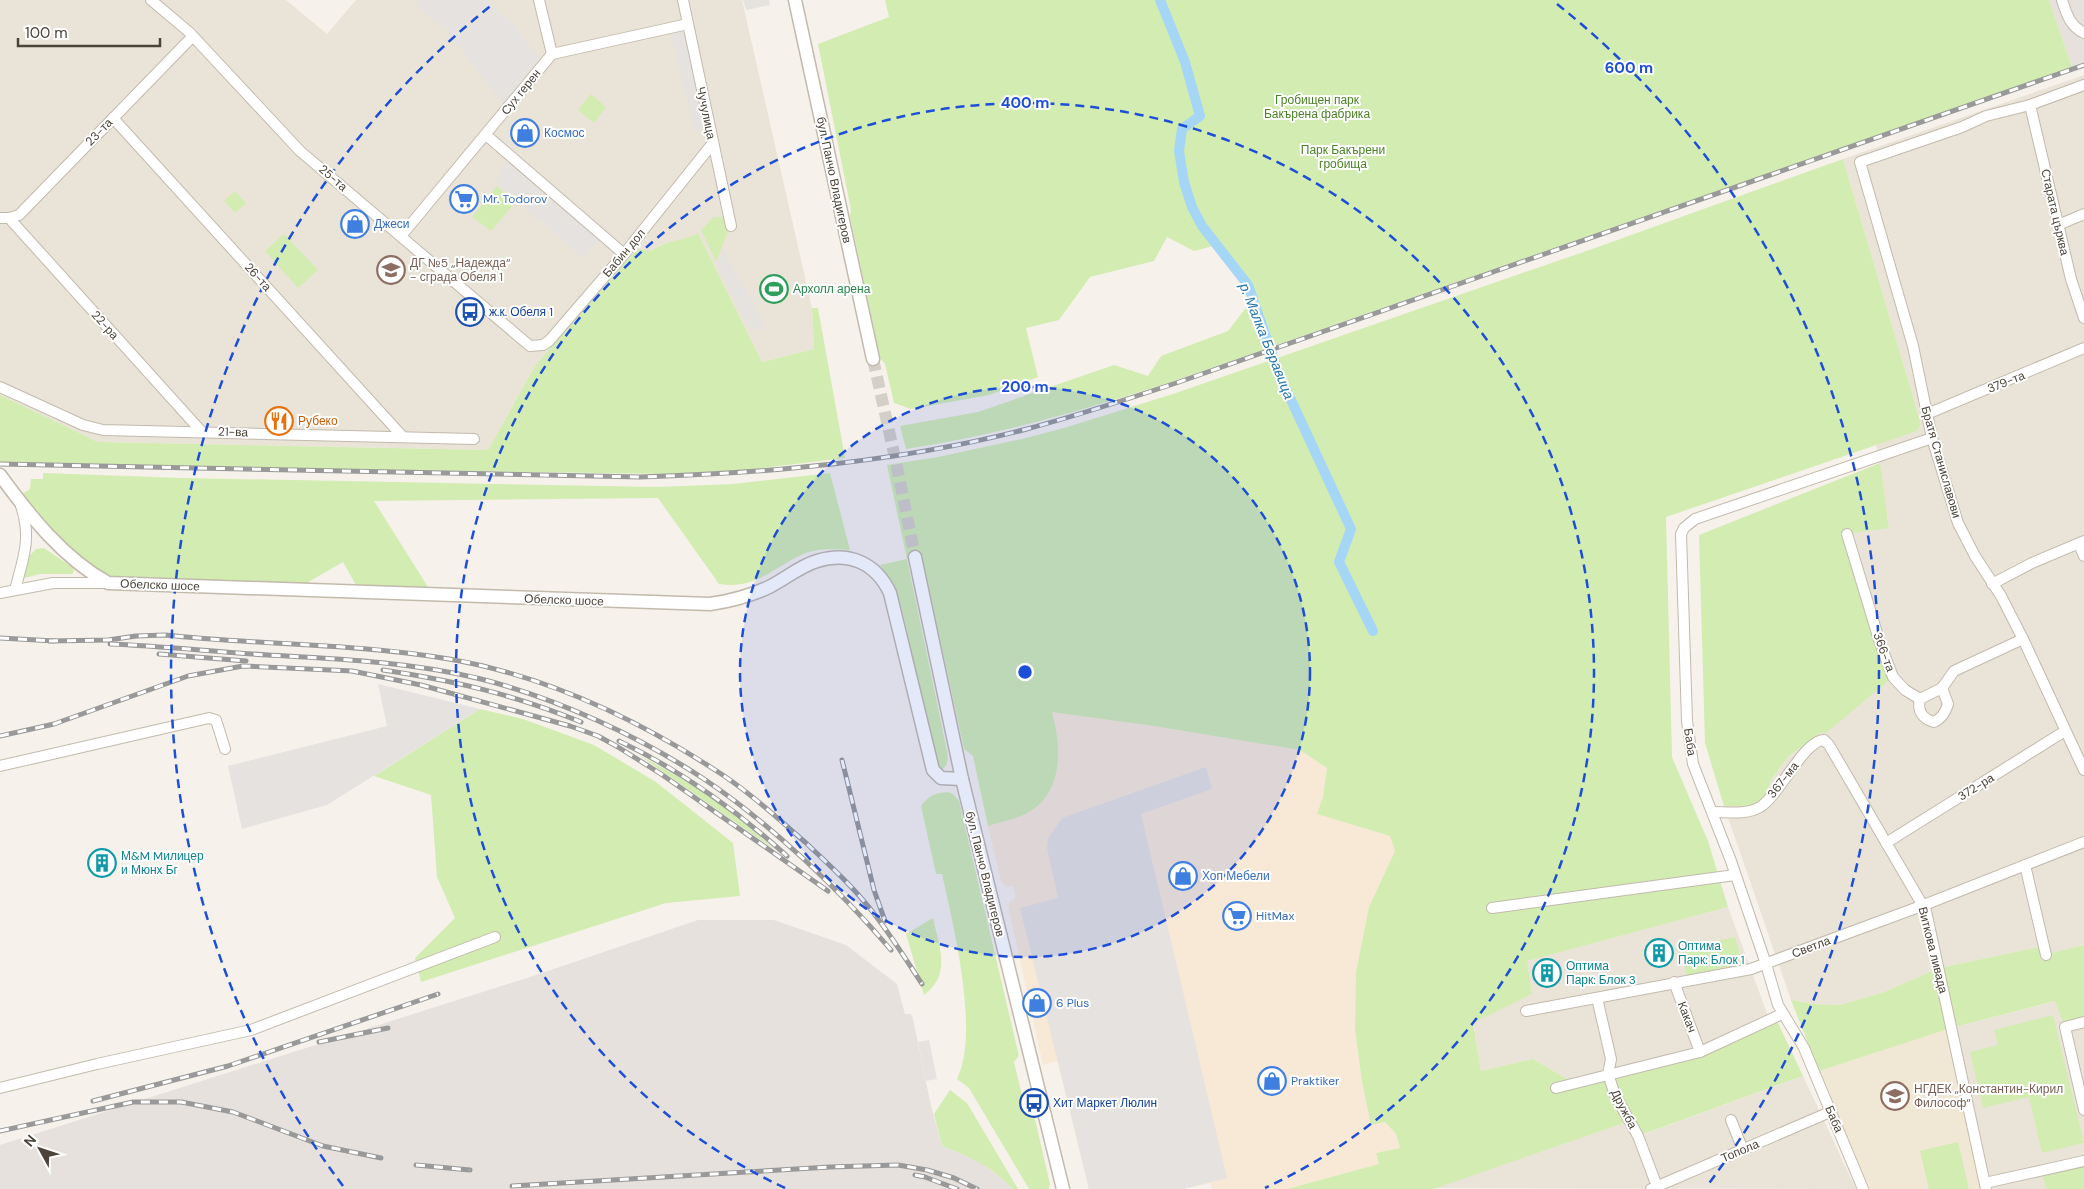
<svg xmlns="http://www.w3.org/2000/svg" width="2084" height="1189" font-family="'DM Sans',sans-serif">
	<style>
		.residential { fill: #eae4d8 }
		.commercial { fill: #f8e9d6 }
		.industrial { fill: #e6e1dc }
		.education { fill: #f0e7d4 }
		.green { fill: #d3ecb2 }
		.parking { fill: #e5e2df }
		.lines { fill: none; stroke-linecap: round; stroke-linejoin: round }
		.canal { stroke: #a5d6f5; stroke-width: 10 }
		.tertiary-tunnel { stroke: #d4cfc7; stroke-width: 12; stroke-dasharray: 12 6; stroke-linecap: butt }
		.minor-casing { stroke: #c2baac; stroke-width: 12 }
		.tertiary-casing { stroke: #c2baac; stroke-width: 15 }
		.minor { stroke: #fff; stroke-width: 10 }
		.tertiary { stroke: #fff; stroke-width: 12 }
		.rail-casing { stroke: #999; stroke-width: 5 }
		.rail { stroke: #fff; stroke-width: 3; stroke-dasharray: 9; stroke-linecap: butt }
		.ring { fill: none; stroke: #1d4ed8; stroke-width: 2.5; stroke-dasharray: 9 6 }
		.labels { text-anchor: middle; stroke-width: 4; stroke-linejoin: round; paint-order: stroke }
		.street-label { font-size: 12px; fill: #4b4338; stroke: #fff }
		.park-label { font-size: 12px; fill: #4b8226; stroke: #fff }
		.shop-label { font-size: 12px; fill: #366cbe; stroke: #fff; text-anchor: start }
		.education-label { font-size: 12px; fill: #785e54; stroke: #fff; text-anchor: start }
		.leisure-label { font-size: 12px; fill: #27864d; stroke: #fff; text-anchor: start }
		.transit-label { font-size: 12px; fill: #164399; stroke: #fff; text-anchor: start }
		.food-label { font-size: 12px; fill: #c56008; stroke: #fff; text-anchor: start }
		.culture-label { font-size: 12px; fill: #0d838f; stroke: #fff; text-anchor: start }
		.water-label { font-size: 14px; font-style: italic; fill: #2778ae; stroke: #fff }
		.centre { fill: #1d4ed8; stroke: #fff; stroke-width: 2.5 }
		.ring-label { font-size: 15px; text-anchor: middle; font-weight: bold; fill: #1d4ed8; stroke: #fff; stroke-width: 4; stroke-linejoin: round; paint-order: stroke }
	</style>
	<rect width="100%" height="100%" fill="#f6f2eb"/>
	<g class="residential">
		<path d="M0,0H286L327,34L356,0H742L812,308L814,349L762,362L698,233L686,240L660,245L651,251L535,366L488,450L98,442L0,395Z"/>
		<path d="M2084,75V945L2046,955L2044,946L1939,968L1884,992L1840,1005L1813,1004L1791,1000L1724,806H1750L1764,797L1772,778L1789,756L1820,733L1847,534L1889,527L1876,444L1917,431L1921,424L1843,159Z"/>
		<path d="M1728,907L1768,1016L1700,1052L1617,1072L1567,1079L1533,1059L1481,1071L1473,1022L1531,994L1526,961Z"/>
		<path d="M2056,1001L2084,1022V1189H1986L1951,1028Z"/>
		<path d="M1803,1076L1856,1189L1433,1188L1630,1121L1639,1136Z"/>
	</g>
	<path class="commercial" d="M1051,711L1154,726L1300,750L1327,768L1323,797L1318,814L1390,836L1395,851L1369,907L1356,972L1355,1030L1362,1082L1371,1125L1385,1122L1396,1134L1400,1149L1376,1153L1379,1164L1287,1189H1212L1210,1183L1183,1189H1089L1058,1061L1043,1065L1008,906L1010,902L1015,899V894L1013,886L1006,887L1001,881L988,826L1028,813L1056,732Z"/>
	<g class="industrial">
		<path d="M2049,0H2084V63L2072,67Z"/>
		<path d="M698,920H774L846,945L897,984L905,1014H911L913,1019L931,1106L942,1146L977,1160L999,1176L1013,1189H0V1145L530,977Z"/>
	</g>
	<path class="education" d="M1951,1028L1986,1189H1863L1814,1072Z"/>
	<g class="green">
		<path d="M885,0H2049L2072,67L1168,383C1081,411 997,435 906,449L900,426L978,412L1114,365L1148,376L1161,356L1228,331L1249,304L1243,284L1213,246L1194,251L1167,237L1154,261L1090,277L1059,320L1026,328L1038,377L989,395L911,409L894,403L885,364L880,358L850,216L851,210L818,44L889,17Z"/>
		<path d="M591,94L606,107L594,123L578,110Z"/>
		<path d="M1843,159L1921,424L1917,431L1666,517L1672,757L1708,841L1728,907L1527,961L1532,994L1473,1023L1481,1071L1533,1059L1567,1079L1617,1072L1651,1065L1777,1021L1803,1076L1638,1136L1630,1121L1433,1189H1287L1379,1164L1376,1153L1400,1148L1396,1134L1385,1122L1371,1125L1362,1082L1355,1030L1356,972L1369,907L1395,851L1390,836L1317,814L1323,797L1327,768L1300,750L1154,726L1052,712C1053,718 1055,724 1056,730C1061,761 1058,795 1029,812C1017,819 1001,822 988,826L973,756L964,749L922,556L907,559L947,751C948,758 949,763 943,769L939,767L936,762L904,618L896,588L880,565L907,559L887,465L938,457L1022,439L1064,428L1173,394L1595,248Z"/>
		<path d="M497,186L515,203L491,231L472,217Z"/>
		<path d="M235,191L246,203L235,213L224,201Z"/>
		<path d="M714,217H725L729,229L716,262L701,230Z"/>
		<path d="M698,233L762,362L814,349L812,308H818L845,458L746,470L669,474L186,467L0,462V395L98,442L488,450L535,366L627,260L638,249L651,251C665,240 682,242 698,233Z"/>
		<path d="M284,234L318,270L298,288L265,251Z"/>
		<path d="M1880,463L1889,528L1847,534L1893,677L1826,733H1820L1789,756L1772,778L1764,797L1750,806H1724L1705,743L1699,535Z"/>
		<path d="M43,473L182,478L657,487L733,484L830,473L850,550C835,549 815,548 801,555C772,569 754,590 719,584L658,498L374,501L428,587H357L343,562L305,584L108,576C72,559 44,526 22,494L30,489L31,479H43Z"/>
		<path d="M44,548L72,567L74,571L72,574H40L25,578L23,575L30,555L36,549Z"/>
		<path d="M480,709L523,719L594,745L656,782L733,843L740,896L666,903L421,982L415,958L455,918L437,877L431,795L374,776Z"/>
		<path d="M640,756C690,780 735,813 775,850Z"/>
		<path d="M948,792L953,794L959,801L1019,1056L1014,1062L1026,1112L1034,1115L1050,1184L1049,1189H1029L969,1088L957,1079C980,1032 953,924 942,874H936L921,806C929,795 935,793 948,792Z"/>
		<path d="M933,918C939,947 952,974 924,995L906,934Z"/>
		<path d="M1735,937L1744,968L1687,977L1681,948Z"/>
		<path d="M2084,945V1022L2065,1027L2055,1001L1951,1028L1819,1071L1791,1000L1813,1004L1840,1005L1884,992L1939,968L2044,946L2047,954Z"/>
		<path d="M2053,1015L2084,1143L2042,1153L2029,1097L1983,1108L1970,1052L1998,1045L1994,1030Z"/>
		<path d="M950,1090L967,1103L1018,1189H1013C989,1165 973,1158 942,1146L934,1114Z"/>
		<path d="M1958,1142L1969,1189H1929L1920,1151Z"/>
		<path d="M2084,1166V1189H2046L2043,1176Z"/>
	</g>
	<g class="parking">
		<path d="M418,0H486L513,24L539,58L503,104L446,30L416,5Z"/>
		<path d="M743,0H769L770,5L746,10Z"/>
		<path d="M684,31L706,129L694,131L671,34Z"/>
		<path d="M507,162L600,239L582,258L495,181Z"/>
		<path d="M723,248L727,256L767,330L750,329L717,266Z"/>
		<path d="M378,684L480,709L327,805L242,829L228,766L387,726Z"/>
		<path d="M1206,767L1212,789L1141,814L1227,1178L1183,1189H1089L1020,908L1058,898L1047,848L1048,838L1062,818Z"/>
		<path d="M929,1040L937,1079L926,1081L918,1042Z"/>
	</g>
	<g class="lines">
		<path class="canal" d="M1160,0L1185,62L1200,116L1182,129L1179,151L1184,182L1192,207L1202,226L1248,285L1279,374L1351,529L1339,562L1373,631"/>
		<path class="tertiary-tunnel" d="M873,359L897,467L915,557"/>
		<defs>
			<g id="minor">
				<path d="M151,0L189,32L300,151L530,346L543,345L549,341L624,254L713,143"/>
				<path d="M539,0L552,54"/>
				<path d="M683,0L731,226"/>
				<path d="M2062,0C2067,15 2070,26 2084,33"/>
				<path d="M2084,85L2030,105L1986,116L1962,127L1860,162L1913,346L1932,438L1958,523L1975,556L2001,596L2023,639L2084,770"/>
				<path d="M2030,105L2071,279L2084,318"/>
				<path d="M113,118L403,437"/>
				<path d="M486,135L624,254"/>
				<path d="M0,218H9L19,215L193,36"/>
				<path d="M9,218L201,431"/>
				<path d="M2058,225L2084,214"/>
				<path d="M401,236L552,54L688,24"/>
				<path d="M0,387L83,425L103,430L474,439"/>
				<path d="M1927,414L2084,348"/>
				<path d="M1847,534L1880,643L1893,677L1905,690L1920,699L1942,688L1954,671L2023,639"/>
				<path d="M2079,544L2084,556"/>
				<path d="M1992,584L2032,563L2084,541"/>
				<path d="M15,590C23,558 32,539 21,506"/>
				<path d="M0,593L53,583H108"/>
				<path d="M1920,699C1917,710 1922,719 1934,722C1942,718 1945,713 1948,704L1942,688"/>
				<path d="M0,766L209,718L216,720L225,749"/>
				<path d="M1713,812C1727,812 1747,815 1760,807C1779,796 1804,740 1824,740L1829,745L1926,911L1986,1189"/>
				<path d="M1886,843L2065,731"/>
				<path d="M2025,865L2046,955"/>
				<path d="M1492,908L1735,875"/>
				<path d="M1674,982L1700,1052"/>
				<path d="M1597,998L1611,1059L1608,1074L1615,1095L1638,1136L1658,1189"/>
				<path d="M1526,1011L1751,969L1924,905L2084,842"/>
				<path d="M2084,1022L2065,1027L2084,1110"/>
				<path d="M0,1088L97,1064L251,1030L495,937"/>
				<path d="M1556,1088L1700,1052L1782,1014"/>
				<path d="M1731,1120L1743,1150"/>
				<path d="M1985,1183L2084,1161"/>
				<path d="M1651,1189L1830,1112"/>
				<path d="M1863,1189L1804,1048L1778,1005L1766,964L1731,861L1693,764L1687,721L1681,534L1684,528L1695,519L1932,438"/>
			</g>
			<g id="tertiary">
				<path d="M795,0L873,359"/>
				<path d="M0,475C30,516 63,558 108,583L710,604C731,601 750,596 769,587C785,579 800,566 817,561C849,551 876,563 890,593L933,770L941,778L962,779"/>
				<path d="M915,557L962,779L1063,1189"/>
			</g>
		</defs>
		<use href="#minor" class="minor-casing"/>
		<use href="#tertiary" class="tertiary-casing"/>
		<use href="#minor" class="minor"/>
		<use href="#tertiary" class="tertiary"/>
		<defs>
			<g id="rail">
				<path d="M0,464L640,477C768,473 899,462 1023,430C1076,416 1128,399 1179,382L2084,65"/>
				<path d="M0,638L55,641"/>
				<path d="M49,641L108,640L136,636L165,635C259,645 355,643 449,659C542,675 633,717 712,768C746,789 775,816 805,842C829,865 855,888 875,915C892,937 907,961 922,984"/>
				<path d="M110,644C163,646 215,652 268,655C339,659 411,662 481,679C556,698 639,736 704,779C771,824 839,889 891,950"/>
				<path d="M159,654L246,661"/>
				<path d="M383,670C456,681 512,694 581,722"/>
				<path d="M0,736L54,724L188,676L243,666L352,671L421,685L570,726L598,736L618,747L661,774L828,891"/>
				<path d="M619,741C682,771 736,810 787,856"/>
				<path d="M842,760L874,890L885,921"/>
				<path d="M319,1042L388,1028"/>
				<path d="M93,1101L228,1066L438,994"/>
				<path d="M0,1131L133,1102H181L233,1112L323,1146L381,1158"/>
				<path d="M416,1165L470,1170"/>
				<path d="M915,1175L925,1177L957,1189"/>
				<path d="M512,1186L830,1167L898,1165L927,1170L954,1178L977,1189"/>
			</g>
		</defs>
		<use href="#rail" class="rail-casing"/>
		<use href="#rail" class="rail"/>
	</g>
	<circle cx="1025" cy="672" r="285" fill="#1d4ed8" fill-opacity=".12"/>
	<g class="ring">
		<circle cx="1025" cy="672" r="285"/>
		<path d="M785 1188A569 569 0 1 1 1265 1188"/>
		<path d="M343 1186A854 854 0 0 1 493 4M1557 4A854 854 0 0 1 1707 1186"/>
	</g>
	<defs>
		<symbol id="shop-ring" viewBox="-11 -11 22 22"><circle r="9.5" fill="#fff" stroke="#3f7fe0" stroke-width="1.5"/><path d="M-5-2.5h2.3a2.7 3.5 0 0 1 5.4 0H5L5.5 6h-11ZM-1.5-2.5h3a1.5 2.3 0 0 0-3 0Z" fill="#3f7fe0"/></symbol>
		<symbol id="supermarket-ring" viewBox="-11 -11 22 22"><circle r="9.5" fill="#fff" stroke="#3f7fe0" stroke-width="1.5"/><path d="M-6-5.5h2.5l.6 2H6L4.5 2H-2.5L-4.4-4H-6ZM-1.5 3.2a1.3 1.3 0 1 0 .1 0ZM3 3.2a1.3 1.3 0 1 0 .1 0Z" fill="#3f7fe0"/></symbol>
		<symbol id="school-ring" viewBox="-11 -11 22 22"><circle r="9.5" fill="#fff" stroke="#8d6e63" stroke-width="1.5"/><path d="M0-5L7-2L0 1L-7-2ZM-4 1L0 2.5L4 1V4Q0 6-4 4Z" fill="#8d6e63"/></symbol>
		<symbol id="stadium-ring" viewBox="-11 -11 22 22"><circle r="9.5" fill="#fff" stroke="#2e9e5b" stroke-width="1.5"/><path d="M0-5a6.5 5 0 1 0 0 10a6.5 5 0 1 0 0-10ZM-3.5-1.8h7v3.6h-7Z" fill="#2e9e5b"/></symbol>
		<symbol id="bus-ring" viewBox="-11 -11 22 22"><circle r="9.5" fill="#fff" stroke="#1a4fb4" stroke-width="1.5"/><path d="M-5-6H5V4H4V6H2V4H-2V6H-4V4H-5ZM-3.5-4V0h7V-4ZM-3.5 1.2v1.5H-2V1.2ZM2 1.2v1.5H3.5V1.2Z" fill="#1a4fb4"/></symbol>
		<symbol id="restaurant-ring" viewBox="-11 -11 22 22"><circle r="9.5" fill="#fff" stroke="#e8710a" stroke-width="1.5"/><path d="M-5-6h1v4h1v-4h1v4h1v-4h1v5L-1.5 .5V6h-2V.5L-5-1ZM5-6V6H3V1.5H1.5Q1.5-4 5-6Z" fill="#e8710a"/></symbol>
		<symbol id="building-ring" viewBox="-11 -11 22 22"><circle r="9.5" fill="#fff" stroke="#0f9aa8" stroke-width="1.5"/><path d="M-4-6H4V6H1V3H-1V6H-4ZM-2.5-4.3h1.7v1.8h-1.7ZM.8-4.3h1.7v1.8H.8ZM-2.5-1h1.7V.8h-1.7ZM.8-1h1.7V.8H.8Z" fill="#0f9aa8"/></symbol>
	</defs>
	<g fill-rule="evenodd">
		<use href="#shop-ring" x="509" y="117" width="32" height="32"/>
		<use href="#supermarket-ring" x="448" y="183" width="32" height="32"/>
		<use href="#shop-ring" x="339" y="208" width="32" height="32"/>
		<use href="#school-ring" x="375" y="254" width="32" height="32"/>
		<use href="#stadium-ring" x="758" y="273" width="32" height="32"/>
		<use href="#bus-ring" x="454" y="296" width="32" height="32"/>
		<use href="#restaurant-ring" x="263" y="405" width="32" height="32"/>
		<use href="#building-ring" x="86" y="847" width="32" height="32"/>
		<use href="#shop-ring" x="1167" y="860" width="32" height="32"/>
		<use href="#supermarket-ring" x="1221" y="900" width="32" height="32"/>
		<use href="#building-ring" x="1643" y="937" width="32" height="32"/>
		<use href="#building-ring" x="1531" y="957" width="32" height="32"/>
		<use href="#shop-ring" x="1021" y="987" width="32" height="32"/>
		<use href="#shop-ring" x="1256" y="1065" width="32" height="32"/>
		<use href="#school-ring" x="1879" y="1080" width="32" height="32"/>
		<use href="#bus-ring" x="1018" y="1087" width="32" height="32"/>
	</g>
	<g class="labels">
		<g class="street-label">
			<text transform="translate(521 92) rotate(-51)" y="4">Сух герен</text>
			<text transform="translate(706 113) rotate(78)" y="4">Чучулица</text>
			<text transform="translate(99 132) rotate(-46)" y="4">23-та</text>
			<text transform="translate(333 178) rotate(41)" y="4">25-та</text>
			<text transform="translate(834 180) rotate(78)" y="4">бул. Панчо Владигеров</text>
			<text transform="translate(2055 212) rotate(77)" y="4">Старата църква</text>
			<text transform="translate(624 253) rotate(-50)" y="4">Бабин дол</text>
			<text transform="translate(258 277) rotate(48)" y="4">26-та</text>
			<text transform="translate(105 325) rotate(48)" y="4">22-ра</text>
			<text transform="translate(2006 382) rotate(-22)" y="4">379-та</text>
			<text transform="translate(233 432) rotate(2)" y="4">21-ва</text>
			<text transform="translate(1941 462) rotate(74)" y="4">Братя Станиславови</text>
			<text transform="translate(160 585) rotate(2)" y="4">Обелско шосе</text>
			<text transform="translate(564 600) rotate(2)" y="4">Обелско шосе</text>
			<text transform="translate(1884 652) rotate(70)" y="4">366-та</text>
			<text transform="translate(1690 742) rotate(82)" y="4">Баба</text>
			<text transform="translate(1783 780) rotate(-52)" y="4">367-ма</text>
			<text transform="translate(1976 787) rotate(-32)" y="4">372-ра</text>
			<text transform="translate(985 874) rotate(76)" y="4">бул. Панчо Владигеров</text>
			<text transform="translate(1811 947) rotate(-21)" y="4">Светла</text>
			<text transform="translate(1933 950) rotate(76)" y="4">Виткова ливада</text>
			<text transform="translate(1687 1017) rotate(69)" y="4">Какач</text>
			<text transform="translate(1624 1109) rotate(63)" y="4">Дружба</text>
			<text transform="translate(1834 1119) rotate(67)" y="4">Баба</text>
			<text transform="translate(1740 1151) rotate(-23)" y="4">Топола</text>
		</g>
		<g class="park-label">
			<text x="1317" y="104">Гробищен парк<tspan x="1317" dy="14">Бакърена фабрика</tspan></text>
			<text x="1343" y="154">Парк Бакърени<tspan x="1343" dy="14">гробища</tspan></text>
		</g>
		<g class="shop-label">
			<text x="544" y="137">Космос</text>
			<text x="483" y="203">Mr. Todorov</text>
			<text x="374" y="228">Джеси</text>
			<text x="1202" y="880">Хоп Мебели</text>
			<text x="1256" y="920">HitMax</text>
			<text x="1056" y="1007">6 Plus</text>
			<text x="1291" y="1085">Praktiker</text>
		</g>
		<g class="education-label">
			<text x="410" y="267">ДГ №5 „Надежда“<tspan x="410" dy="14">- сграда Обеля 1</tspan></text>
			<text x="1914" y="1093">НГДЕК „Константин-Кирил<tspan x="1914" dy="14">Философ“</tspan></text>
		</g>
		<g class="leisure-label">
			<text x="793" y="293">Архолл арена</text>
		</g>
		<g class="transit-label">
			<text x="489" y="316">ж.к. Обеля 1</text>
			<text x="1053" y="1107">Хит Маркет Люлин</text>
		</g>
		<g class="food-label">
			<text x="298" y="425">Рубеко</text>
		</g>
		<g class="culture-label">
			<text x="121" y="860">М&amp;M Mилицер<tspan x="121" dy="14">и Мюнх Бг</tspan></text>
			<text x="1678" y="950">Оптима<tspan x="1678" dy="14">Парк: Блок 1</tspan></text>
			<text x="1566" y="970">Оптима<tspan x="1566" dy="14">Парк: Блок 3</tspan></text>
		</g>
		<g class="water-label">
			<text transform="translate(1267 341) rotate(68)" y="5">р. Малка Беравица</text>
		</g>
	</g>
	<circle cx="1025" cy="672" r="8" class="centre"/>
	<g class="ring-label">
		<text x="1629" y="73">600 m</text>
		<text x="1025" y="108">400 m</text>
		<text x="1025" y="392">200 m</text>
	</g>
	<g transform="translate(40 1149) rotate(310)" stroke="#ffffff" stroke-width="4" paint-order="stroke">
	<path d="M0-4L9 19L0 12L-9 19Z" fill="#4b4338"/>
	<text y="-8" font-size="14" font-weight="bold" text-anchor="middle" fill="#4b4338">N</text>
	</g>
	<path d="M18 38v8h142v-8" fill="none" stroke="#4b4338" stroke-width="2.5"/>
	<text x="25" y="38" font-size="15" fill="#4b4338" stroke="#ffffff" stroke-width="4" paint-order="stroke">100 m</text>
</svg>
